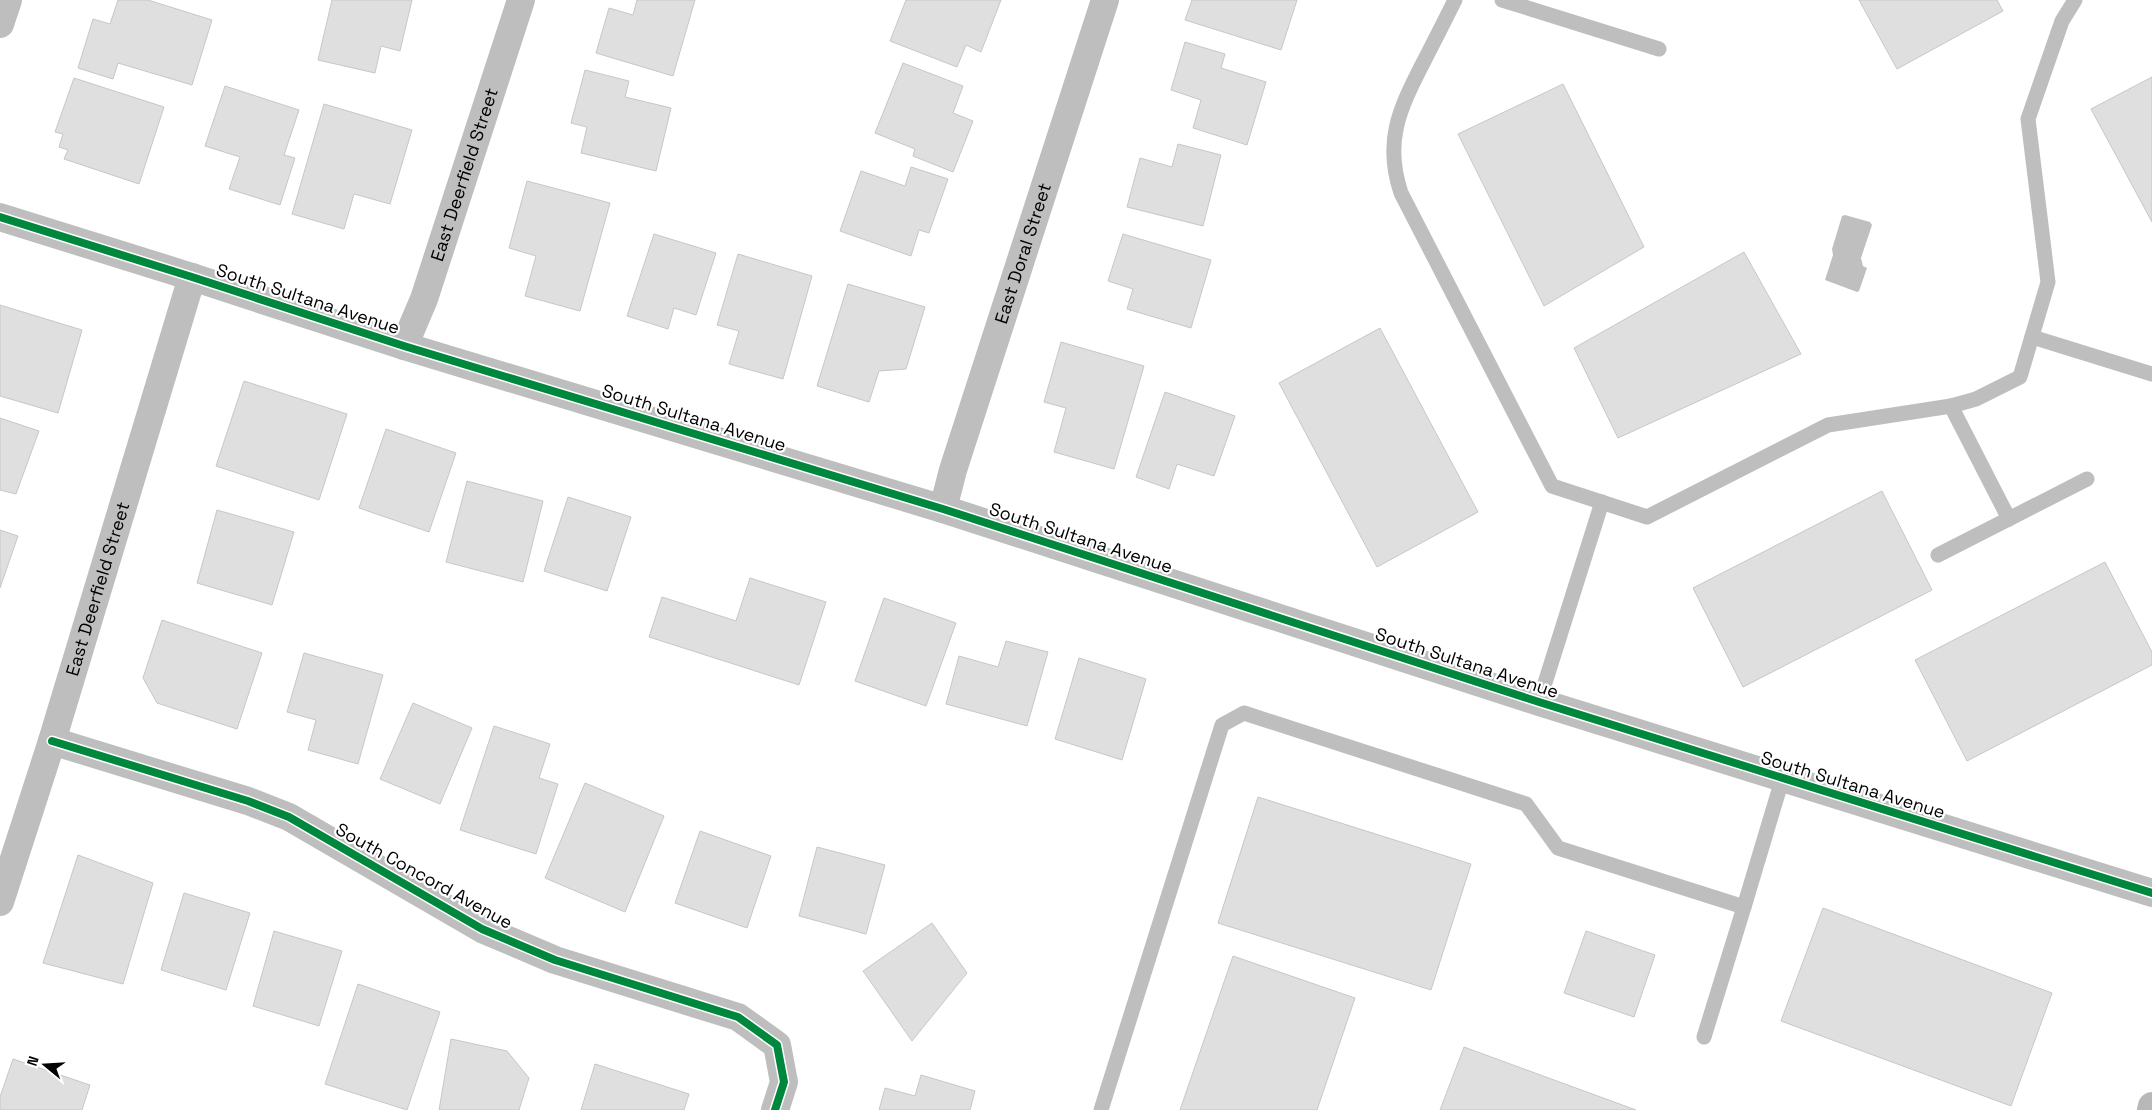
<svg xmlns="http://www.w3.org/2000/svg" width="2152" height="1110" font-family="'Space Grotesk',sans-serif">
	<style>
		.water { fill: #bfbfbf }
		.building { fill: #dfdfdf; stroke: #c7c7c7 }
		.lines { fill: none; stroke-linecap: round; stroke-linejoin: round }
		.lane { stroke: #bebebe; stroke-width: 15 }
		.street { stroke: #bebebe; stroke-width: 28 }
		.secondary { stroke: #b8b8b8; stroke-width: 28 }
		.cycleway-casing { stroke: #fff; stroke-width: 11 }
		.cycleway { stroke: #00873e; stroke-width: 8 }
		.labels { text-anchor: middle; stroke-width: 4.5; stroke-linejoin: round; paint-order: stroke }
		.street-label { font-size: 18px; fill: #000; stroke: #fff }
	</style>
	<rect width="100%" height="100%" fill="#fff"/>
	<path class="water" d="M1845,215L1870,222L1872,225L1861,258L1863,266L1867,268L1859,291L1857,292L1825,280L1833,255L1832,249L1842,216Z"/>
	<g class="building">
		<path d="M118,0H148L212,20L192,85L118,63L113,79L78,68L93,19L110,24Z"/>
		<path d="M332,0H412L400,51L381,46L375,73L318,60Z"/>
		<path d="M637,0H695L673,76L596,53L609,8L633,15Z"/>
		<path d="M906,0H1001L981,52L966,45L957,67L890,41Z"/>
		<path d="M1192,0H1297L1281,50L1185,20Z"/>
		<path d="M1859,0H1997L2003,11L1897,69Z"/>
		<path d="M1185,42L1225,54L1221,68L1266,82L1247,145L1193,128L1201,100L1171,90Z"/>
		<path d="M903,63L963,86L953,113L973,121L953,172L913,156L915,149L875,133Z"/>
		<path d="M585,70L629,81L625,97L671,108L656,171L581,153L587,127L571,123Z"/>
		<path d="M2152,77V222L2091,109Z"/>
		<path d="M74,78L164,107L139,184L64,159L68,150L59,147L63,134L55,132Z"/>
		<path d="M1563,84L1644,247L1544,306L1458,134Z"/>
		<path d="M225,86L299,110L284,155L295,158L280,205L229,189L240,157L205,146Z"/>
		<path d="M324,104L412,130L390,204L354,194L344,229L292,214Z"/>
		<path d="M1178,144L1221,155L1203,226L1127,207L1140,158L1172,167Z"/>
		<path d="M911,167L948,179L929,233L919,230L911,256L840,231L861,171L905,186Z"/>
		<path d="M527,181L610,203L580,311L525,296L536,256L509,248Z"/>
		<path d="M654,234L716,253L696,315L674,308L668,329L627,316Z"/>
		<path d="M1123,234L1211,260L1191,328L1127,309L1133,289L1108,281Z"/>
		<path d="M1744,252L1801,354L1618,438L1574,348Z"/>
		<path d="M738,254L812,276L783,379L729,364L739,331L717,325Z"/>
		<path d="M848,284L925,307L906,369L879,371L869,402L817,386Z"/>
		<path d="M0,305L82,330L58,413L0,396Z"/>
		<path d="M1380,328L1478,512L1377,567L1279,383Z"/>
		<path d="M1061,342L1144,366L1114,469L1054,452L1066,408L1044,402Z"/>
		<path d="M244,381L347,414L319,500L216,466Z"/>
		<path d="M1165,392L1235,416L1214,476L1177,464L1169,489L1136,477Z"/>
		<path d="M0,418L39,431L16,494L0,490Z"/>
		<path d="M386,429L456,453L429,532L359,508Z"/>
		<path d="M467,481L543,501L523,582L446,562Z"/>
		<path d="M1882,491L1932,590L1743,687L1693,588Z"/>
		<path d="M568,497L631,517L607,591L544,571Z"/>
		<path d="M217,510L294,532L272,605L197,583Z"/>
		<path d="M0,530L18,536L0,588Z"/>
		<path d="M2105,562L2152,652V665L1967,761L1915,660Z"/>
		<path d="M750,578L826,602L799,685L649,637L662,597L736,621Z"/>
		<path d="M884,598L956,623L926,706L855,681Z"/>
		<path d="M162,620L262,653L237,729L157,703L143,678Z"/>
		<path d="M1006,641L1048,652L1027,726L946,704L959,656L998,667Z"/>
		<path d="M304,653L383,675L358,764L308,750L316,720L287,712Z"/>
		<path d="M1079,658L1146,679L1122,760L1055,739Z"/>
		<path d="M413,703L472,728L440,804L380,779Z"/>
		<path d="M494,726L550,744L539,778L558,784L536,854L460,830Z"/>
		<path d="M585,783L664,816L625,912L545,878Z"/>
		<path d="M1258,797L1471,864L1431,990L1218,923Z"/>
		<path d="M700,831L771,856L747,928L675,903Z"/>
		<path d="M817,847L885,865L866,934L799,916Z"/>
		<path d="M78,855L153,883L123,984L43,963Z"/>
		<path d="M184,893L250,913L226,990L161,970Z"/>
		<path d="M1823,908L2052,993L2011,1106L1781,1021Z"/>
		<path d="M932,923L967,973L912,1041L863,971Z"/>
		<path d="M274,931L342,951L319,1026L253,1006Z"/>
		<path d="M1586,931L1655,955L1634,1017L1564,993Z"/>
		<path d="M1233,956L1355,998L1317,1110H1180Z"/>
		<path d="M358,984L440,1012L407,1110L325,1084Z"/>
		<path d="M451,1039L507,1051L529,1078L519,1110H439Z"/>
		<path d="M1464,1047L1636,1110H1440Z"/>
		<path d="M13,1059L90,1085L82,1110H0V1097Z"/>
		<path d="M595,1064L689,1094L684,1110H581Z"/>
		<path d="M921,1075L975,1091L970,1110H879L885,1088L915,1096Z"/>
	</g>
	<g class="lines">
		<g class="lane">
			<path d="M1455,0C1444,22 1433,44 1422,65C1399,110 1384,142 1401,193L1552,486L1647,517L1828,425L1951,406L1976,399L2020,377L2048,282L2028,119L2062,21L2075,0"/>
			<path d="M1502,0L1659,49"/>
			<path d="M2032,337L2152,374"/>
			<path d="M1951,406L2009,519"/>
			<path d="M1938,555L2087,479"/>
			<path d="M1539,702L1602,502"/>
			<path d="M1704,1037L1744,907"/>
			<path d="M1101,1110L1222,725L1244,713L1526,804L1558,848L1744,907L1782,780"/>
		</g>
		<g class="street">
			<path d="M0,24L8,0"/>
			<path d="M0,217L192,277L404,346L943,509L1539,702L2152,893"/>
			<path id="s1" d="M404,346L424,299L521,0"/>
			<path id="s2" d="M943,509L953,470L1105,0"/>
			<path d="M52,741L248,801L289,817L482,929L555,960L738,1017L777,1045L784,1082L775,1110"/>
			<path id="s3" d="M0,902L52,741L192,277"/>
		</g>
		<path class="secondary" d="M2151,1110L2152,1106"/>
		<defs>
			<g id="cycleway">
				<path d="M0,217L192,277L404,346L943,509L1539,702L2152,893"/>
				<path d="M52,741L248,801L289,817L482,929L555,960L738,1017L777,1045L784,1082L775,1110"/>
			</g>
		</defs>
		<use href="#cycleway" class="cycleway-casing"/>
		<use href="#cycleway" class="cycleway"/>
	</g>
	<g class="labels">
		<g class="street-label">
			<text dy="6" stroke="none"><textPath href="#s1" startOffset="182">East Deerfield Street</textPath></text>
			<text dy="6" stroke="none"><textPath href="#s2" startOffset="268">East Doral Street</textPath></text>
			<text transform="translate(308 299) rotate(18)" y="6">South Sultana Avenue</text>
			<text transform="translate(694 418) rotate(17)" y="6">South Sultana Avenue</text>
			<text transform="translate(1081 538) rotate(18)" y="6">South Sultana Avenue</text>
			<text dy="6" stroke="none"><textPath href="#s3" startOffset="328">East Deerfield Street</textPath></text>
			<text transform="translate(1467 663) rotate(18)" y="6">South Sultana Avenue</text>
			<text transform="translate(1853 785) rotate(17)" y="6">South Sultana Avenue</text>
			<text transform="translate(424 876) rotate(29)" y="6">South Concord Avenue</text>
		</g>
	</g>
	<g transform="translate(45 1065) rotate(288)" stroke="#ffffff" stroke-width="4" paint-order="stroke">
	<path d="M0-4L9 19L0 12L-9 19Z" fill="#000000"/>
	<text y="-8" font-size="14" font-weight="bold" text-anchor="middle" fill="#000000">N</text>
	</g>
</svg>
